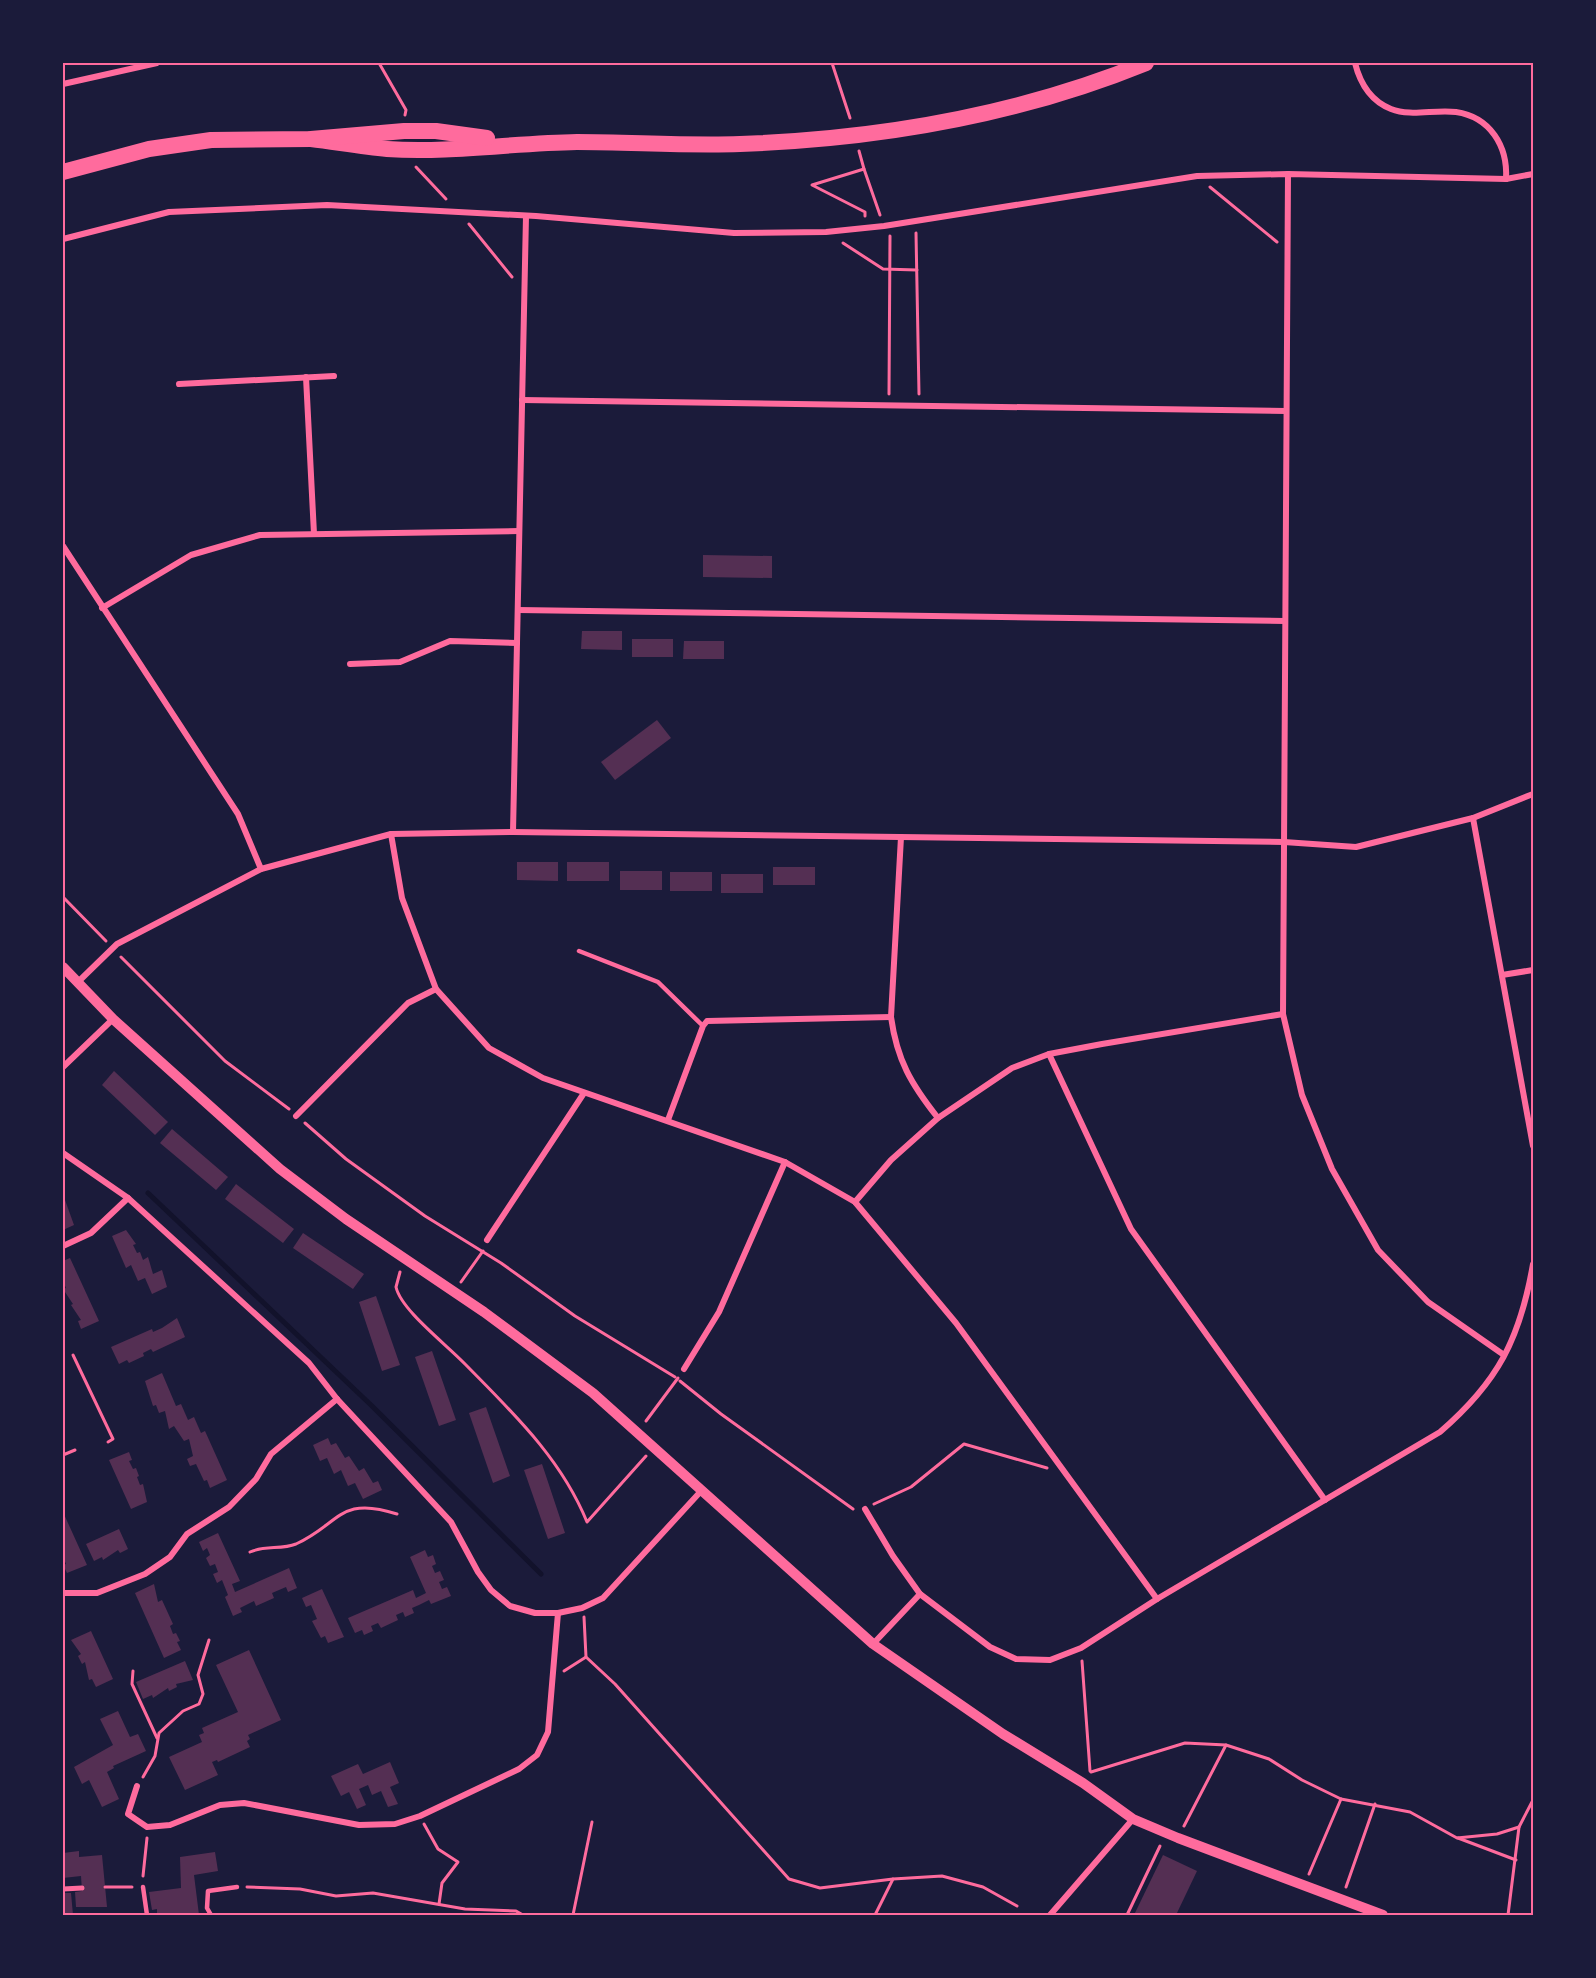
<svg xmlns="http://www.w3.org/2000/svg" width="1596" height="1978" font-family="Raleway,sans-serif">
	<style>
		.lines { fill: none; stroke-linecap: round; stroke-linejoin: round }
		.stream { stroke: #12122b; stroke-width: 5 }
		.building { fill: #542f53 }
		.path { stroke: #ff6b9d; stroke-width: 3 }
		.service { stroke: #ff6b9d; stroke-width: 4.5 }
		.pedestrian { stroke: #ff6b9d; stroke-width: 5 }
		.minor { stroke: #ff6b9d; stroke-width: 6 }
		.tertiary { stroke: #ff6b9d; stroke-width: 10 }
		.trunk { stroke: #ff6b9d; stroke-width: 16 }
		.neatline { fill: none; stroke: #ff6b9d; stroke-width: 2 }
	</style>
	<rect width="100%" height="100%" fill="#1b1b3a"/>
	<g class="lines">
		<path class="stream" d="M148,1193L372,1406L541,1574"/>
	</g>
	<g class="building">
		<path d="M703,555L772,556V578L703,577Z"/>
		<path d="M582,631H622V650L581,649Z"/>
		<rect x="632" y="639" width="41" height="18"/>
		<path d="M684,641H724V659H683Z"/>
		<path d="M657,720L671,738L615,780L601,762Z"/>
		<path d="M517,862H558V881L517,880Z"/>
		<rect x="567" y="862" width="42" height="19"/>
		<rect x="773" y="867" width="42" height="18"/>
		<rect x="620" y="871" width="42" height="19"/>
		<rect x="670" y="872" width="42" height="19"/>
		<rect x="721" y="874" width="42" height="19"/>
		<path d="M114,1071L168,1122L155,1135L102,1085Z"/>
		<path d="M172,1129L228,1177L216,1190L160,1143Z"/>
		<path d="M236,1184L294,1229L283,1243L225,1199Z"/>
		<path d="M65,1200L74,1225L63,1230V1201Z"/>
		<path d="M126,1230L136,1244L133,1245L137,1253L140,1252L143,1260L148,1257L153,1274L162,1270L167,1287L152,1294L145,1278L138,1281L131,1265L126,1268L112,1236Z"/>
		<path d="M303,1233L364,1274L353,1289L293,1248Z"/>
		<path d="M70,1258L99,1321L81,1329L78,1321L81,1320L71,1305L73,1304L63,1289L66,1288L63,1281V1261Z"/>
		<path d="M376,1296L400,1365L382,1371L359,1302Z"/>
		<path d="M177,1318L185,1337L153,1352L151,1349L143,1353L144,1356L129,1363L127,1360L119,1364L111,1347L152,1329L153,1332L162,1328Z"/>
		<path d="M432,1351L456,1420L439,1426L415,1357Z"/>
		<path d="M162,1373L176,1406L181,1404L188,1420L194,1417L201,1433L205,1431L227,1480L210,1488L207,1480L204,1481L196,1464L190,1466L187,1459L193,1456L189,1439L184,1441L174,1426L169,1429L165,1411L159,1413L156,1405L153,1406L145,1381Z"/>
		<path d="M486,1407L510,1476L493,1483L469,1413Z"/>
		<path d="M328,1438L331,1445L336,1443L345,1458L349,1456L359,1471L364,1468L373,1483L378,1481L382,1490L363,1499L355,1483L348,1486L341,1470L334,1474L327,1458L320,1461L313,1445Z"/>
		<path d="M129,1452L132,1460L129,1461L133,1469L136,1468L139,1476L137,1477L140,1485L143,1484L147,1502L131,1509L109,1460Z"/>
		<path d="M542,1464L565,1533L548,1539L524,1470Z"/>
		<path d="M63,1512L87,1565L67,1573L63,1565L66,1564L63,1557Z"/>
		<path d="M119,1529L128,1549L120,1553L118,1550L103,1560L102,1557L94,1561L86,1544Z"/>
		<path d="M218,1533L240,1581L232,1584L235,1592L289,1568L297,1588L288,1592L286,1587L272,1593L274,1598L256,1606L254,1601L240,1608L242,1612L233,1616L225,1597L228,1595L222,1580L217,1583L213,1574L218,1572L215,1564L210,1566L206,1558L210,1555L207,1548L203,1551L199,1542Z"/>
		<path d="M425,1550L428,1557L433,1555L436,1564L432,1566L435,1573L440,1571L444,1580L439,1582L442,1589L447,1587L451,1596L431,1604L429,1600L419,1605L412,1608L414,1613L405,1617L403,1612L396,1615L398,1620L381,1628L378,1623L371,1626L373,1631L364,1635L362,1630L355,1633L348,1618L413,1590L416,1598L426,1593L410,1557Z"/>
		<path d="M154,1584L158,1602L162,1600L173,1624L170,1626L173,1634L176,1633L180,1641L177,1642L181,1650L164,1658L135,1593Z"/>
		<path d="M322,1589L344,1637L328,1643L325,1636L321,1638L312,1621L317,1619L311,1605L306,1607L302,1598Z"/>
		<path d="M91,1631L113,1679L96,1687L92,1679L89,1680L85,1662L82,1664L78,1656L81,1654L71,1640Z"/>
		<path d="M249,1650L281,1720L248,1735L250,1739L247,1741L250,1747L218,1762L217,1760L212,1762L218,1775L185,1790L169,1757L202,1742L199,1735L204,1733L202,1728L238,1712L216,1665Z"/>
		<path d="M185,1661L193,1680L176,1684L177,1687L169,1691L168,1688L153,1698L152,1695L143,1699L136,1682Z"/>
		<path d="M118,1711L130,1737L138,1734L146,1751L113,1766L114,1768L107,1772L119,1799L102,1807L89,1780L82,1784L74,1767L113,1745L100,1719Z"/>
		<path d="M390,1762L399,1783L390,1787L398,1804L388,1807L381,1791L372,1795L368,1785L359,1789L366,1805L357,1809L349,1792L341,1796L331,1776L358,1764L363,1774Z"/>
		<path d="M79,1851V1857L102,1855L107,1907H76L75,1892L82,1891L81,1876L63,1878V1853Z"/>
		<path d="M215,1852L218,1871L194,1875L199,1915H157V1909L152,1910L149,1892L181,1888L180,1857Z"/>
		<path d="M1163,1855L1197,1871L1176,1915H1134Z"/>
		<path d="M63,1893H71L73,1915H63Z"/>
	</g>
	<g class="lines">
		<g class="path">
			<path d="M379,63L406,110L405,115"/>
			<path d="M832,63L850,118"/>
			<path d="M859,151L864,169L812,185L865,212V216"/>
			<path d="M416,167L446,199"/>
			<path d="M864,169L880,215"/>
			<path d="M1210,187L1277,242"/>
			<path d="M469,224L512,277"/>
			<path d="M916,233L919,394"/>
			<path d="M843,243L883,269L917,270"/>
			<path d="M889,394L890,236"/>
			<path d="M63,897L106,941"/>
			<path d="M121,957L225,1061L289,1109"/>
			<path d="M305,1123L346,1159L425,1216L501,1263L575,1316L675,1377"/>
			<path d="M400,1272L396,1287C401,1310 446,1344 465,1364C512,1412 561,1458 587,1522L646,1456"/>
			<path d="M461,1282L483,1251"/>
			<path d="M73,1355L113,1439L108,1442"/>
			<path d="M680,1381L721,1414L853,1509"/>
			<path d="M646,1421L678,1378"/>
			<path d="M63,1455L75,1450"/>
			<path d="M874,1504L911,1487L964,1444L1047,1468"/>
			<path d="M250,1552C265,1545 281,1550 296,1544C340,1524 339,1495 397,1514"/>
			<path d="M584,1617L586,1657L615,1684L789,1879L820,1888L893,1879L942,1876L983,1887L1017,1906"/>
			<path d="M1082,1661L1090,1771"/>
			<path d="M133,1671L132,1684L157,1738"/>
			<path d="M564,1671L586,1657"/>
			<path d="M1091,1772L1185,1743L1226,1745L1269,1759L1302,1780L1341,1799L1410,1812L1457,1838L1497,1834L1519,1827"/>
			<path d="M143,1777L155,1756L159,1733L183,1711L199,1704L203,1694L198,1675L209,1640"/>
			<path d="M424,1824L438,1849L458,1862L442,1883L439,1904"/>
			<path d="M1184,1826L1226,1745"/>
			<path d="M1458,1838L1516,1860"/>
			<path d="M1309,1874L1341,1799"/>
			<path d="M143,1876L147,1838"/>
			<path d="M105,1887H132"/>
			<path d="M247,1887L300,1889L336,1896L373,1893L465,1909L516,1911L523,1915"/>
			<path d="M1346,1887L1375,1804"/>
			<path d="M573,1915L592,1822"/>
			<path d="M875,1915L893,1879"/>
			<path d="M1127,1915L1160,1846"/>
			<path d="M1508,1915L1519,1827L1533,1800"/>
		</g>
		<g class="service">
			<path d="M579,951L658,982L703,1026"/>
			<path d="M143,1887L147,1915"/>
			<path d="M211,1915L207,1908L208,1891L237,1887"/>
		</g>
		<path class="pedestrian" d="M63,1889L82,1888"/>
		<g class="minor">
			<path d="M1355,63C1360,83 1371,101 1391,109C1411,117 1435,109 1456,112C1490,117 1508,146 1506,179"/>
			<path d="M63,84L157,63"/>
			<path d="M1288,174L1283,1014L1302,1095L1332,1169L1378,1250L1428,1302L1504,1355"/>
			<path d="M63,239L169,212L327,205L536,216L734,233L826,232L884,226L1197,176L1288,174L1506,179L1533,174"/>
			<path d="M306,377L314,534"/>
			<path d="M179,384L334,376"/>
			<path d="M522,400L1286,411"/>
			<path d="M63,546L238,814L261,869"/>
			<path d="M102,608L191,555L260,535L519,531"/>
			<path d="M518,610L1285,621"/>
			<path d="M350,664L400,662L450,641L517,643"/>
			<path d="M1473,818L1533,1146"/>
			<path d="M513,832L526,216"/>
			<path d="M391,834L402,898L436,989L489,1048L543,1078L785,1162L855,1202L956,1323L1157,1599"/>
			<path d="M901,837L891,1017C897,1060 911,1084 938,1118"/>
			<path d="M1502,975L1533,970"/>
			<path d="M78,982L117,944L261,869L391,834L513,832L1284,842L1356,847L1473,818L1533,794"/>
			<path d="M1049,1054L1131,1229L1325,1500"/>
			<path d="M63,1067L113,1019"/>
			<path d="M296,1116L408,1003L436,989"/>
			<path d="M668,1120L703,1026L707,1021L891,1017"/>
			<path d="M63,1153L128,1198L309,1363L337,1399L451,1522L478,1572L491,1590L510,1606L535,1613H558L582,1608L603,1598L702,1490"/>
			<path d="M855,1202L891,1160L938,1118L1012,1068L1049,1054L1102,1044L1283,1014"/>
			<path d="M487,1240L584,1093"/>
			<path d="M63,1246L91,1233L128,1198"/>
			<path d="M684,1369L719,1312L785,1162"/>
			<path d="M865,1509L893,1556L920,1594L990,1647L1016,1659L1050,1660L1081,1648L1157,1599L1440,1432C1498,1382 1520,1339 1533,1264"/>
			<path d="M63,1593H97L145,1574L170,1557L187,1534L229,1507L256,1479L271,1454L337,1399"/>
			<path d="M873,1644L920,1594"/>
			<path d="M137,1786L128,1814L147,1827L170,1825L220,1805L244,1803L359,1825L395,1824L420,1816L519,1769L537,1755L548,1732L558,1613"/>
			<path d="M1050,1915L1133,1819"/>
		</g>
		<path class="tertiary" d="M63,967L113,1019L280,1169L346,1219L484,1312L593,1393L873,1644L1003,1734L1083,1783L1133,1819L1178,1838L1383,1915"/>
		<g class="trunk">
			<path d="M311,139C336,142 362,147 387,149C450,153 514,143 577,142C631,142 686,146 740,144C880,139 1016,116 1146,63"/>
			<path d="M63,172L149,149L211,140L311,139L404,131H436L487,138"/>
		</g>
	</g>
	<rect width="1596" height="1978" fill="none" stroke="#1b1b3a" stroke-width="129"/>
	<rect x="64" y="64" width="1468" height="1850" class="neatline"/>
</svg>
